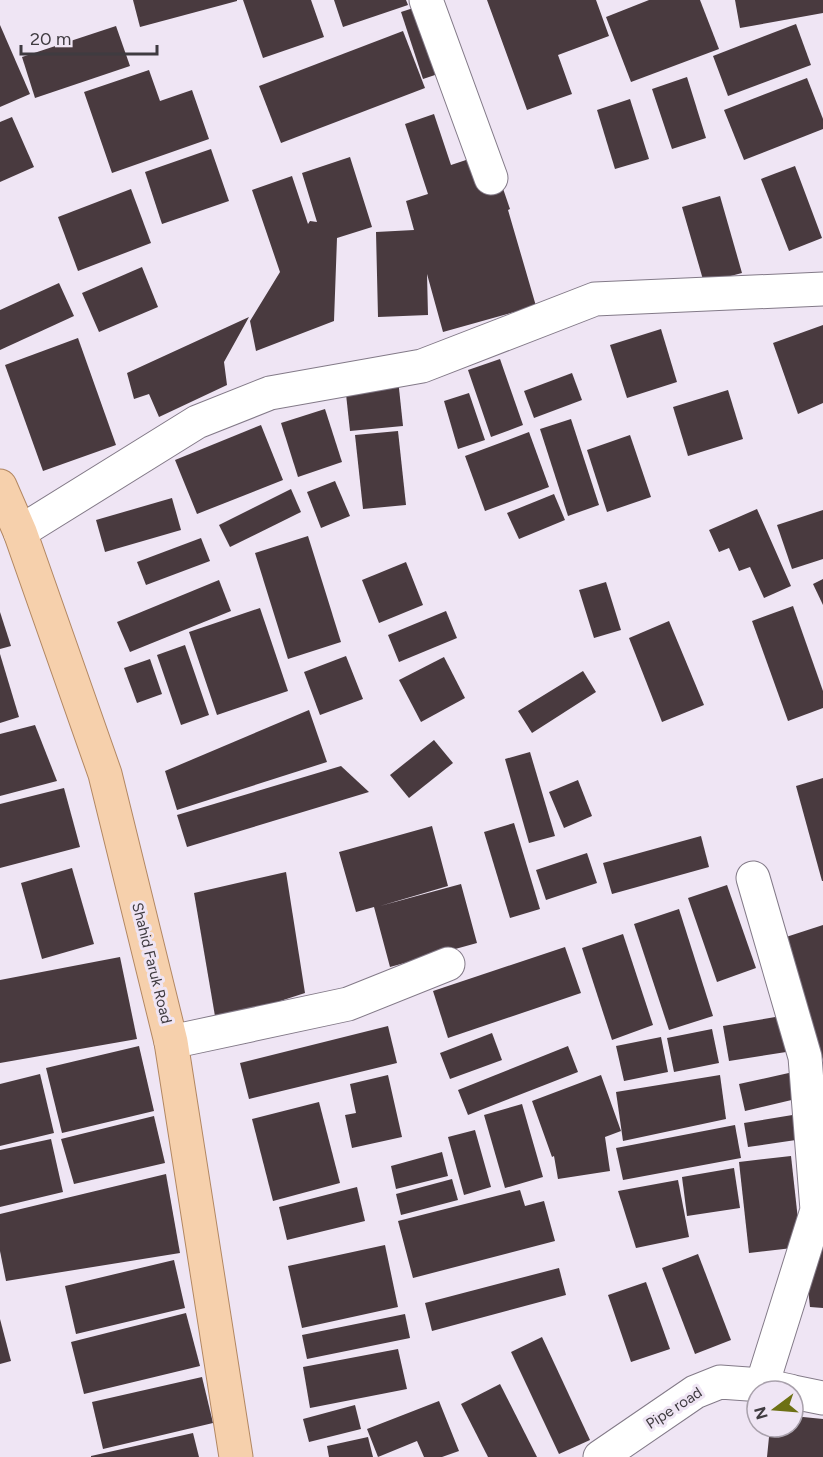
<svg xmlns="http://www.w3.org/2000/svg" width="823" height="1457" font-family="Figtree,sans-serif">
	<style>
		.building { fill: #493a3f }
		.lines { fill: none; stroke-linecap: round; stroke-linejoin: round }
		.minor-casing { stroke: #837a88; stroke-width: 35 }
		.major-casing { stroke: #b28762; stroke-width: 35 }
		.minor { stroke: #fff; stroke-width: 33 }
		.major { stroke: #f6d0ac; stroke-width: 33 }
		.labels { text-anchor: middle; stroke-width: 6; stroke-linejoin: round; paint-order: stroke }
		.street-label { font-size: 15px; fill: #3f3b40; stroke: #efe5f4 }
	</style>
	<rect width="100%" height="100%" fill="#efe5f4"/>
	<g class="building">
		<path d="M133,0H237V1L140,27Z"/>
		<path d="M243,0H311L324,37L263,58Z"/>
		<path d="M334,0H406L408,5L343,27Z"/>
		<path d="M438,0L459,67L423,79L401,12Z"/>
		<path d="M487,0H596L609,36L558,55L572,94L527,110Z"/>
		<path d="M649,0H700L719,49L631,82L606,17Z"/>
		<path d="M735,0H823V13L740,28Z"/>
		<path d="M796,24L811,65L728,96L713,56Z"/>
		<path d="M0,25L30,94L0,107Z"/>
		<path d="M116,26L130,66L35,98L22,57Z"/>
		<path d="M403,31L425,88L281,143L259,86Z"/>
		<path d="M149,70L160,101L192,90L209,139L112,173L84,92Z"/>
		<path d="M687,77L706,138L672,149L652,89Z"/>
		<path d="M807,78L823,119V129L744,160L724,110Z"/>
		<path d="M630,99L649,159L615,169L597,110Z"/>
		<path d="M434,114L451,165L487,153L498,174L510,209L508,210L536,306L443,332L427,274L428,315L378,317L376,232L414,230L406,201L428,194L405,124Z"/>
		<path d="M12,117L34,167L0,182V122Z"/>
		<path d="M211,149L229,201L162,224L145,172Z"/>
		<path d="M350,157L372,227L337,238L334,321L256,351L250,321L280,272L252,190L292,176L308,224L310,221L317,222L302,173Z"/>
		<path d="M795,166L822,238L789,251L761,179Z"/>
		<path d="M131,189L151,243L78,271L58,217Z"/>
		<path d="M720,196L742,273L704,283L682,207Z"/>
		<path d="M142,267L158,307L99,332L82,293Z"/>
		<path d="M59,283L74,316L0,350V310Z"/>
		<path d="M249,317L224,362L227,385L159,417L149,394L134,399L127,373Z"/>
		<path d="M823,325V403L798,414L773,343Z"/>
		<path d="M661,329L677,382L627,398L610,345Z"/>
		<path d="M78,338L116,445L43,471L5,365Z"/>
		<path d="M500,359L523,425L491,437L468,370Z"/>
		<path d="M572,373L582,400L534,418L524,391Z"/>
		<path d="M398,379L403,426L350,431L345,385Z"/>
		<path d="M728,390L743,439L688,456L673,407Z"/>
		<path d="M469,393L485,440L458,449L444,401Z"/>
		<path d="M325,409L342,462L298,477L281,423Z"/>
		<path d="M571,419L599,505L568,516L540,429Z"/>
		<path d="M261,425L283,480L197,514L175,460Z"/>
		<path d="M398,431L406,505L363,509L355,435Z"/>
		<path d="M529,432L549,487L485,511L465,456Z"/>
		<path d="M630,435L651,497L607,512L587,450Z"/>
		<path d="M335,481L350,516L321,528L307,492Z"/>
		<path d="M291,489L301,512L230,547L219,525Z"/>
		<path d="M554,494L565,520L519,539L507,513Z"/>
		<path d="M172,498L181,530L105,552L96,520Z"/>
		<path d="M757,509L791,586L764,598L750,567L739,571L729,548L719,552L709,530Z"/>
		<path d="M823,510V559L792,569L777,525Z"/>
		<path d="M308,536L341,642L288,659L255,553Z"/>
		<path d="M201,538L210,561L146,585L137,562Z"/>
		<path d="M406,562L423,605L379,623L362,580Z"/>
		<path d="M823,579V605L813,584Z"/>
		<path d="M219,580L231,611L130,652L117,622Z"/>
		<path d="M606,582L621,630L594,638L579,590Z"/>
		<path d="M793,606L823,691V708L788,721L752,621Z"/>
		<path d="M260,608L288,691L217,715L189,632Z"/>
		<path d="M446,611L457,638L399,662L388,635Z"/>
		<path d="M0,612L11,646L0,649Z"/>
		<path d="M669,621L704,705L662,722L629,638Z"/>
		<path d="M185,645L209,715L181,725L157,655Z"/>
		<path d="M0,654L19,717L0,723Z"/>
		<path d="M346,656L363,699L320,715L304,672Z"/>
		<path d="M444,657L465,698L421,722L399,680Z"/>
		<path d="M150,659L162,694L137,703L124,668Z"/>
		<path d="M583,671L596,692L532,733L518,711Z"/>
		<path d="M309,710L327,762L177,810L165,771Z"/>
		<path d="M35,725L57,781L0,796V734Z"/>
		<path d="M434,740L453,763L409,798L390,775Z"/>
		<path d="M530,752L555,836L529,843L505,759Z"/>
		<path d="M341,766L369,792L187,847L177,815Z"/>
		<path d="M823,778V881H822L796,786Z"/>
		<path d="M578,780L592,816L564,828L549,792Z"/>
		<path d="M64,788L80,847L0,868V804Z"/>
		<path d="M514,823L540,909L510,918L484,832Z"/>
		<path d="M432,826L448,886L380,906L461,884L477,943L390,967L374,907L356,912L339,852Z"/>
		<path d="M701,836L709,867L612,894L603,863Z"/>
		<path d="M587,853L597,883L546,900L536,870Z"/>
		<path d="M72,868L94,944L42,959L21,883Z"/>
		<path d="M286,872L305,993L216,1022L194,893Z"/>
		<path d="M727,885L756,968L717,982L688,898Z"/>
		<path d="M679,909L713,1016L669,1030L634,924Z"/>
		<path d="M823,925V1060L783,938Z"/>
		<path d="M623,934L653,1025L612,1040L582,948Z"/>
		<path d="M565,947L581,993L448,1038L433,991Z"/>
		<path d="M120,957L137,1039L0,1063V980Z"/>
		<path d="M793,1014L799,1050L729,1061L723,1026Z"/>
		<path d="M388,1026L397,1063L249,1099L240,1063Z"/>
		<path d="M712,1029L719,1063L674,1072L667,1038Z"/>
		<path d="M492,1033L502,1060L450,1079L440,1053Z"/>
		<path d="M661,1037L668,1072L624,1081L616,1046Z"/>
		<path d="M139,1046L154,1111L62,1133L46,1068Z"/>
		<path d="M568,1046L578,1072L468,1115L458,1090Z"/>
		<path d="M811,1068L817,1094L745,1111L739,1084Z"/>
		<path d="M40,1074L54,1133L0,1146V1084Z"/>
		<path d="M388,1075L402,1137L352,1148L345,1115L356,1113L350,1084Z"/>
		<path d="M601,1075L621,1131L605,1137L610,1171L558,1179L554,1156L552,1157L532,1101Z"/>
		<path d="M720,1075L726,1119L623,1141L616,1092Z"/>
		<path d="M319,1102L340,1183L273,1201L252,1119Z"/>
		<path d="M522,1104L543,1177L505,1188L484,1115Z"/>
		<path d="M823,1110V1136L748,1147L744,1123Z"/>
		<path d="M154,1116L165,1163L74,1184L61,1139Z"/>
		<path d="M735,1125L741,1158L623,1180L616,1148Z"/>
		<path d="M475,1130L491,1187L464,1195L448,1137Z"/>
		<path d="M51,1139L63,1192L0,1207V1150Z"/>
		<path d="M442,1152L448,1176L396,1189L391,1166Z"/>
		<path d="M791,1156L801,1247L749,1253L739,1162Z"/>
		<path d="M734,1168L740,1208L687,1216L682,1177Z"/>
		<path d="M166,1174L180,1253L6,1281L0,1251V1214Z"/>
		<path d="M452,1179L458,1200L401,1215L396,1194Z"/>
		<path d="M678,1180L689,1237L636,1248L618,1191Z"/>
		<path d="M357,1187L365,1221L287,1240L279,1207Z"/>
		<path d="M520,1190L525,1206L544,1201L555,1241L413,1278L398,1221Z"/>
		<path d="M802,1232L823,1233V1308L810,1307Z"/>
		<path d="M385,1245L398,1307L302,1328L288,1266Z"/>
		<path d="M698,1254L731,1340L695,1354L662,1268Z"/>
		<path d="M174,1260L185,1308L76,1334L65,1286Z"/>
		<path d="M559,1268L566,1295L432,1331L425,1303Z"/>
		<path d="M646,1282L670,1349L631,1362L608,1295Z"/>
		<path d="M186,1313L200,1366L84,1394L71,1342Z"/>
		<path d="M405,1314L410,1338L307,1359L302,1335Z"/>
		<path d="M0,1319L11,1361L0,1364Z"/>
		<path d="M542,1337L590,1440L559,1454L511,1352Z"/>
		<path d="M398,1349L407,1389L310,1408L303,1367Z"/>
		<path d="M202,1377L213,1423L103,1449L92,1402Z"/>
		<path d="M500,1384L537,1457H488L461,1404Z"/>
		<path d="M439,1401L459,1451L442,1457H424L417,1441L378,1457L367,1429Z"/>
		<path d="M355,1405L361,1429L309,1442L303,1419Z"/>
		<path d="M793,1416L823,1419V1457H767L770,1427H793Z"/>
		<path d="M193,1433L199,1457H91V1456Z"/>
		<path d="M368,1437L373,1457H329L327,1446Z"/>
	</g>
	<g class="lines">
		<defs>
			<g id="minor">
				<path d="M426,0L491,178"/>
				<path d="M20,532L197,422L270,393L422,366L595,299L823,289"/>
				<path d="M753,878L805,1057L817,1210L762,1385"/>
				<path d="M171,1042L348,1004L448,964"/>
				<path d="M793,1392L823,1398"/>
				<path d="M600,1457L695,1392L720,1382L762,1385L790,1391"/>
			</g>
			<path id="major" d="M0,486L20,532L105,774L171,1042L236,1457"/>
		</defs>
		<use href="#minor" class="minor-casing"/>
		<use href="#major" class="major-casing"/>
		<use href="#minor" class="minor"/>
		<use href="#major" class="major"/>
	</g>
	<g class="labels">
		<g class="street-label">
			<text transform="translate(152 963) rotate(76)" y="5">Shahid Faruk Road</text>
			<text transform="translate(674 1408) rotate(-33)" y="5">Pipe road</text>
		</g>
	</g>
	<g transform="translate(775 1409) rotate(254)"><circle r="28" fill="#efe5f4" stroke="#a9a1ac" stroke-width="1.5"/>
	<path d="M0-4.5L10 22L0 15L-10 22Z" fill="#6d7014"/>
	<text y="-9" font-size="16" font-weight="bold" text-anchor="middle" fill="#3f3b40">N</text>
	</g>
	<path d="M21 45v9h136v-9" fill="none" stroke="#3f3b40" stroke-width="3"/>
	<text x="30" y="45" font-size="18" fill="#3f3b40" stroke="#efe5f4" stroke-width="4.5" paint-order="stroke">20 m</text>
</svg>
